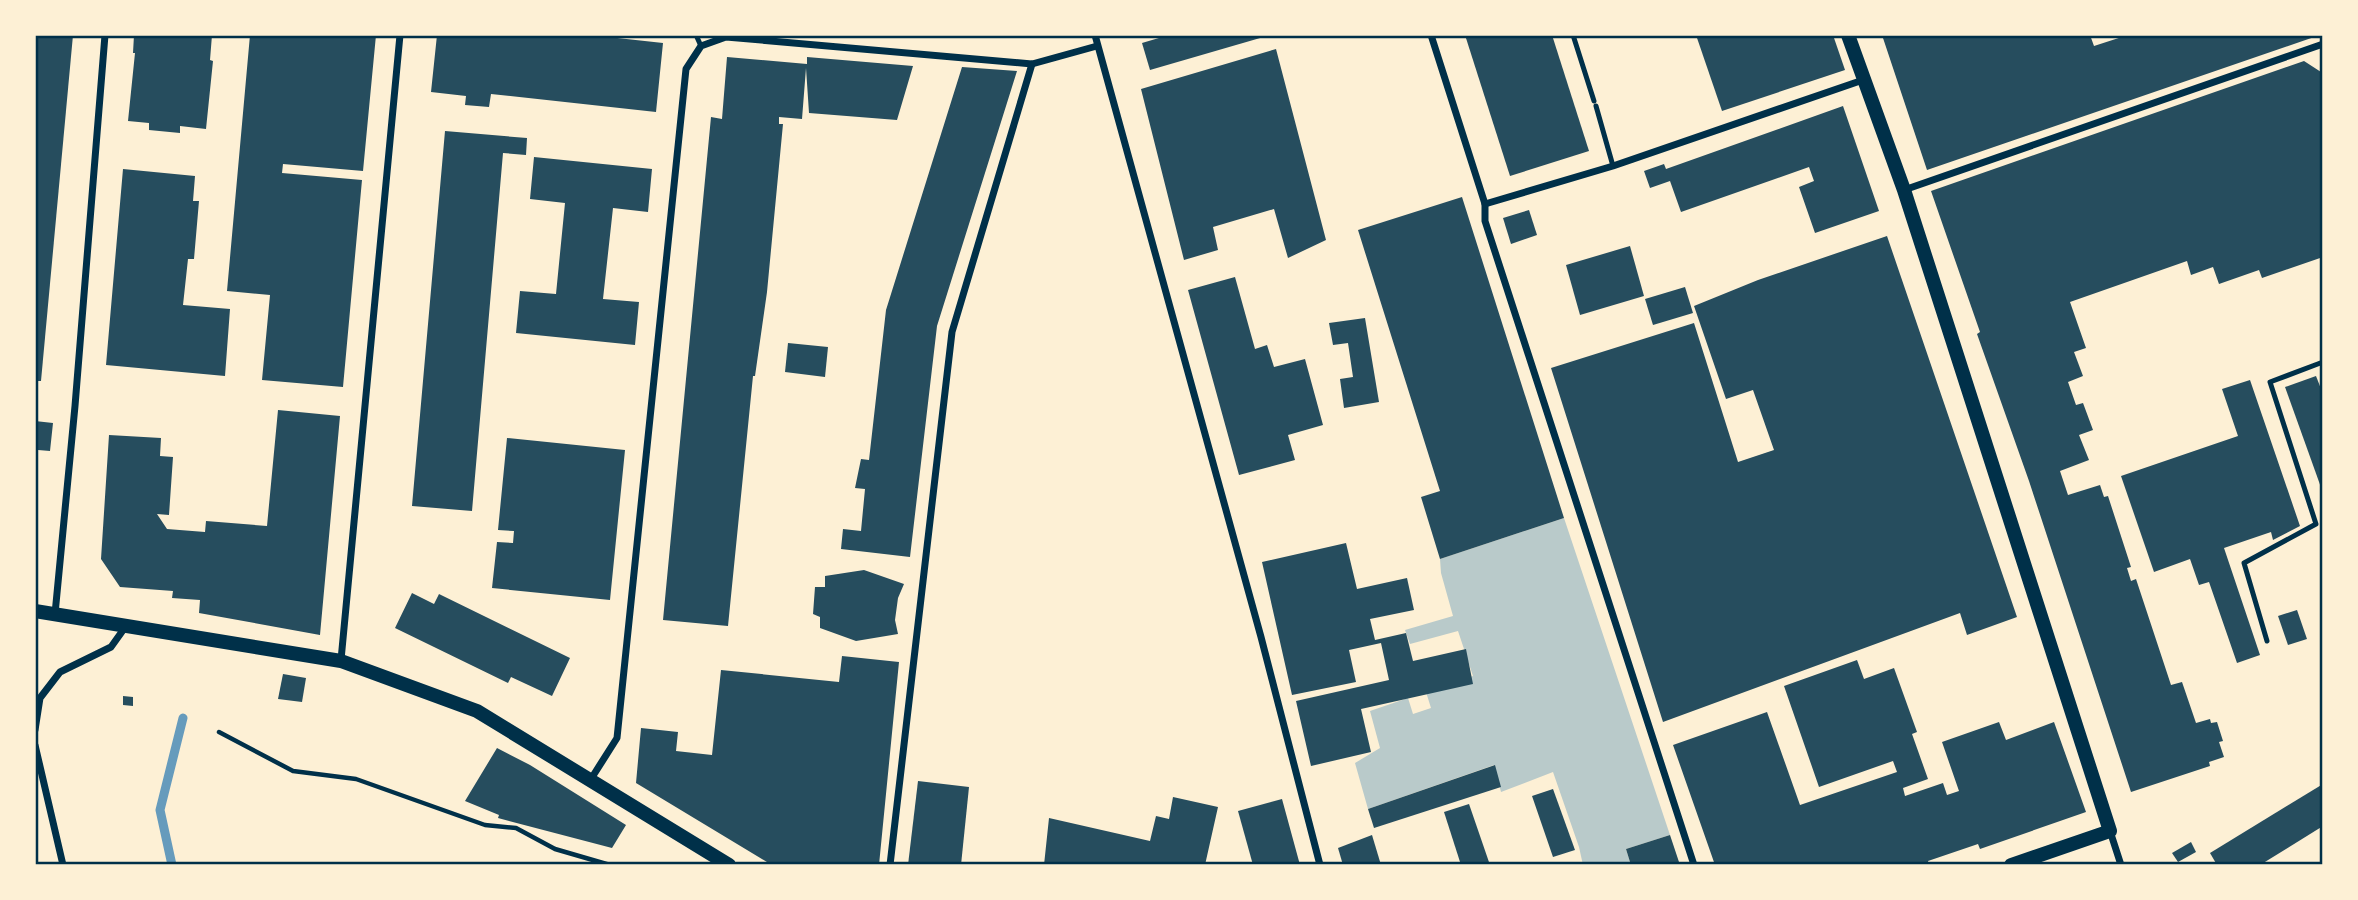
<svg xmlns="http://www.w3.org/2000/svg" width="2358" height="900" font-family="'Space Grotesk',sans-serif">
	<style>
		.green { fill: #b9caca }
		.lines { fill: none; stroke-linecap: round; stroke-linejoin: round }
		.stream { stroke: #669bbc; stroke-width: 9 }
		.building { fill: #264d5e }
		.path { stroke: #003049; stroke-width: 4.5 }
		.service { stroke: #003049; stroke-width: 5 }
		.minor { stroke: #003049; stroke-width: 7 }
		.secondary { stroke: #003049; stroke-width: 14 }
		.neatline { fill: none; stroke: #003049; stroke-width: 2.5 }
	</style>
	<rect width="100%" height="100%" fill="#fdf0d5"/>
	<path class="green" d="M1564,518L1670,835L1626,849L1630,862L1622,865H1583L1579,847L1553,772L1501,792L1494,765L1368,809L1355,763L1380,748L1370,711L1408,698L1413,714L1431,708L1426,692L1473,676L1458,631L1410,644L1405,630L1453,616L1441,573L1440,559Z"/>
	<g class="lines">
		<path class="stream" d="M172,865L160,810L183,718"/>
	</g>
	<g class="building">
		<path d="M35,35H73L41,381H35Z"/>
		<path d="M134,35H212L210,60L213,61L206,129L180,126V133L149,130V123L128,121L135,53H133Z"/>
		<path d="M250,35H376L363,171L283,164L282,173L362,180L343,387L262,380L270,295L227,291Z"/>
		<path d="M437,35H590L663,43L656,112L491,94L489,107L465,105L466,96L431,92Z"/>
		<path d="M1169,35H1267V36L1150,70L1142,43Z"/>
		<path d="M1465,35H1552L1589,151L1510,176Z"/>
		<path d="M1696,35H1833L1845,70L1722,111Z"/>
		<path d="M1882,35H2090L2094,46L2128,35H2320L1927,170Z"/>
		<path d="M1276,49L1326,240L1288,258L1274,209L1213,227L1218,250L1184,260L1141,89Z"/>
		<path d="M727,57L807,64V57L913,66L897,120L809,113L806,68L802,119L779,117V124H783L767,292L755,376H753L728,626L663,620L711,117L722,119Z"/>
		<path d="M2304,61L2321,72L2323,78V257L2262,278L2259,270L2219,284L2213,267L2191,275L2187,261L2070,302L2086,348L2074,352L2083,376L2068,382L2076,405L2083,403L2093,430L2079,435L2089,460L2060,471L2068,495L2100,485L2104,497L2108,496L2131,567L2127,568L2131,581L2136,579L2171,685L2182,682L2196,723L2210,719L2211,723L2217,722L2223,741L2219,742L2224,757L2209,762L2210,766L2131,792L2029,481L1977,334L1980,332L1931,191Z"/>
		<path d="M962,67L1017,71L937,326L910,557L841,549L843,529L861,531L865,489L855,488L861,459L869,460L886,310Z"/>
		<path d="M1843,106L1879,211L1815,233L1799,187L1814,181L1809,167L1681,212L1670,181L1650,188L1644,171L1664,164L1666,169Z"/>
		<path d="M445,131L527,138L526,155L503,153L472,511L412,506Z"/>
		<path d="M534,157L652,169L648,212L613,208L603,299L639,302L635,345L516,333L520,291L556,294L565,203L530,199Z"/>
		<path d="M123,169L195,176L193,201H199L194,259H188L183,305L230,309L225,376L106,365Z"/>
		<path d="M1462,197L1564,518L1440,559L1421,497L1440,491L1358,230Z"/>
		<path d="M1529,210L1537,235L1511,244L1503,218Z"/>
		<path d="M1887,236L2017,617L1967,635L1960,613L1663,722L1551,368L1694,323L1738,462L1774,450L1753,390L1726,399L1694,306L1758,280Z"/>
		<path d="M1630,246L1644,296L1580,315L1566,265Z"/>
		<path d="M1235,277L1255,349L1267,345L1274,367L1305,359L1323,425L1288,435L1295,460L1239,475L1188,290Z"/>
		<path d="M1685,287L1693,313L1653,325L1645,299Z"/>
		<path d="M1365,318L1379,402L1344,408L1340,379L1353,377L1348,343L1333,345L1329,323Z"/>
		<path d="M788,343L828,347L825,377L785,372Z"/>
		<path d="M2316,376L2323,394V493L2285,387Z"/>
		<path d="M2250,380L2300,526L2273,540L2271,532L2224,548L2260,655L2237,663L2209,582L2199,585L2190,559L2154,572L2121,476L2238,436L2222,389Z"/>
		<path d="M278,410L340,416L320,635L199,613L200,600L172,598L173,591L120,587L101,559L109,435L161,438L160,456L173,457L169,515L157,514L167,529L205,532L206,521L267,526Z"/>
		<path d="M35,421L53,423L50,451L38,450V452H35Z"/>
		<path d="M507,438L625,450L610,600L492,588L497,542L513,543L514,531L498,530Z"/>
		<path d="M1346,543L1357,589L1407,578L1414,610L1370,619L1375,640L1406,633L1413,661L1466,649L1473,684L1361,709L1371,752L1311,766L1296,701L1389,680L1381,643L1349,650L1356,682L1292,695L1262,562Z"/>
		<path d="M864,570L904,584L898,598L895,620L898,634L856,641L820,628V617L813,614L815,587H825V576Z"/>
		<path d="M412,593L434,604L439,594L570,658L552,696L511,677L508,683L395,628Z"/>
		<path d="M2297,610L2307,639L2288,645L2278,616Z"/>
		<path d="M842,656L899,662L879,865H772L636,783L641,728L678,732L676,751L712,755L721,670L839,682Z"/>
		<path d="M1857,660L1864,679L1894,668L1917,732L1912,734L1928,779L1903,788L1905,796L1943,783L1947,795L1959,791L1942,742L1999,722L2006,740L2054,722L2086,812L1980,849L1978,844L1928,861L1929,865H1715L1673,745L1767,712L1800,805L1897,772L1893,761L1819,787L1784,686Z"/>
		<path d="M283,674L306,678L302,702L278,699Z"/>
		<path d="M123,696L133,697V706L123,705Z"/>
		<path d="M497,748L530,765L626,825L612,848L498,818L499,815L465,801Z"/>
		<path d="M1495,765L1501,787L1374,828L1368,809Z"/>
		<path d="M918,781L969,787L961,865H908Z"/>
		<path d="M2323,784V826L2260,865H2217L2210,853Z"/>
		<path d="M1553,789L1575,850L1553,857L1532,796Z"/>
		<path d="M1173,797L1218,807L1205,865H1044L1049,818L1150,841L1156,816L1169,819Z"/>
		<path d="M1282,799L1300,865H1253L1238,811Z"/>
		<path d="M1469,804L1490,865H1461L1444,812Z"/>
		<path d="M1372,835L1381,865H1343L1338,848Z"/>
		<path d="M1670,835L1680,865H1623L1630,862L1626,849Z"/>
		<path d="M2191,842L2196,852L2178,862L2172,853Z"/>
	</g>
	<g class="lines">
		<path class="path" d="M219,732L293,771L356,779L485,825L516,828L555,849L610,865"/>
		<g class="service">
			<path d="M696,35L701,46"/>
			<path d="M1573,35L1594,101"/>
			<path d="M1596,106L1613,166"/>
			<path d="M2267,641L2244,563L2316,524L2270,382L2323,362"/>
		</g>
		<g class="minor">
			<path d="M1095,35L1261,637L1320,865"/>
			<path d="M1431,35L1485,204V221L1694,865"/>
			<path d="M1904,190L2323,44"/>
			<path d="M1485,204L1613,166L1863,80"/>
			<path d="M55,614L75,406L105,35"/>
			<path d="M341,660L400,35"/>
			<path d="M35,730L40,698L60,672L111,647L126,626"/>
			<path d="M35,745L63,865"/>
			<path d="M591,779L617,738L686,69L701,46L726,37L1032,64L1097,46"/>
			<path d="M2110,831L2121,865"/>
			<path d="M890,865L952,332L1032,64"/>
		</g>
		<g class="secondary">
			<path d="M1848,35L1904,190L2110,831L2011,865"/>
			<path d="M35,611L341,661L477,711L729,865"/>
		</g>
	</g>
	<rect width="2358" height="900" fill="none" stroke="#fdf0d5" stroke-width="74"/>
	<rect x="37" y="37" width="2284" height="826" class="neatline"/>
</svg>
